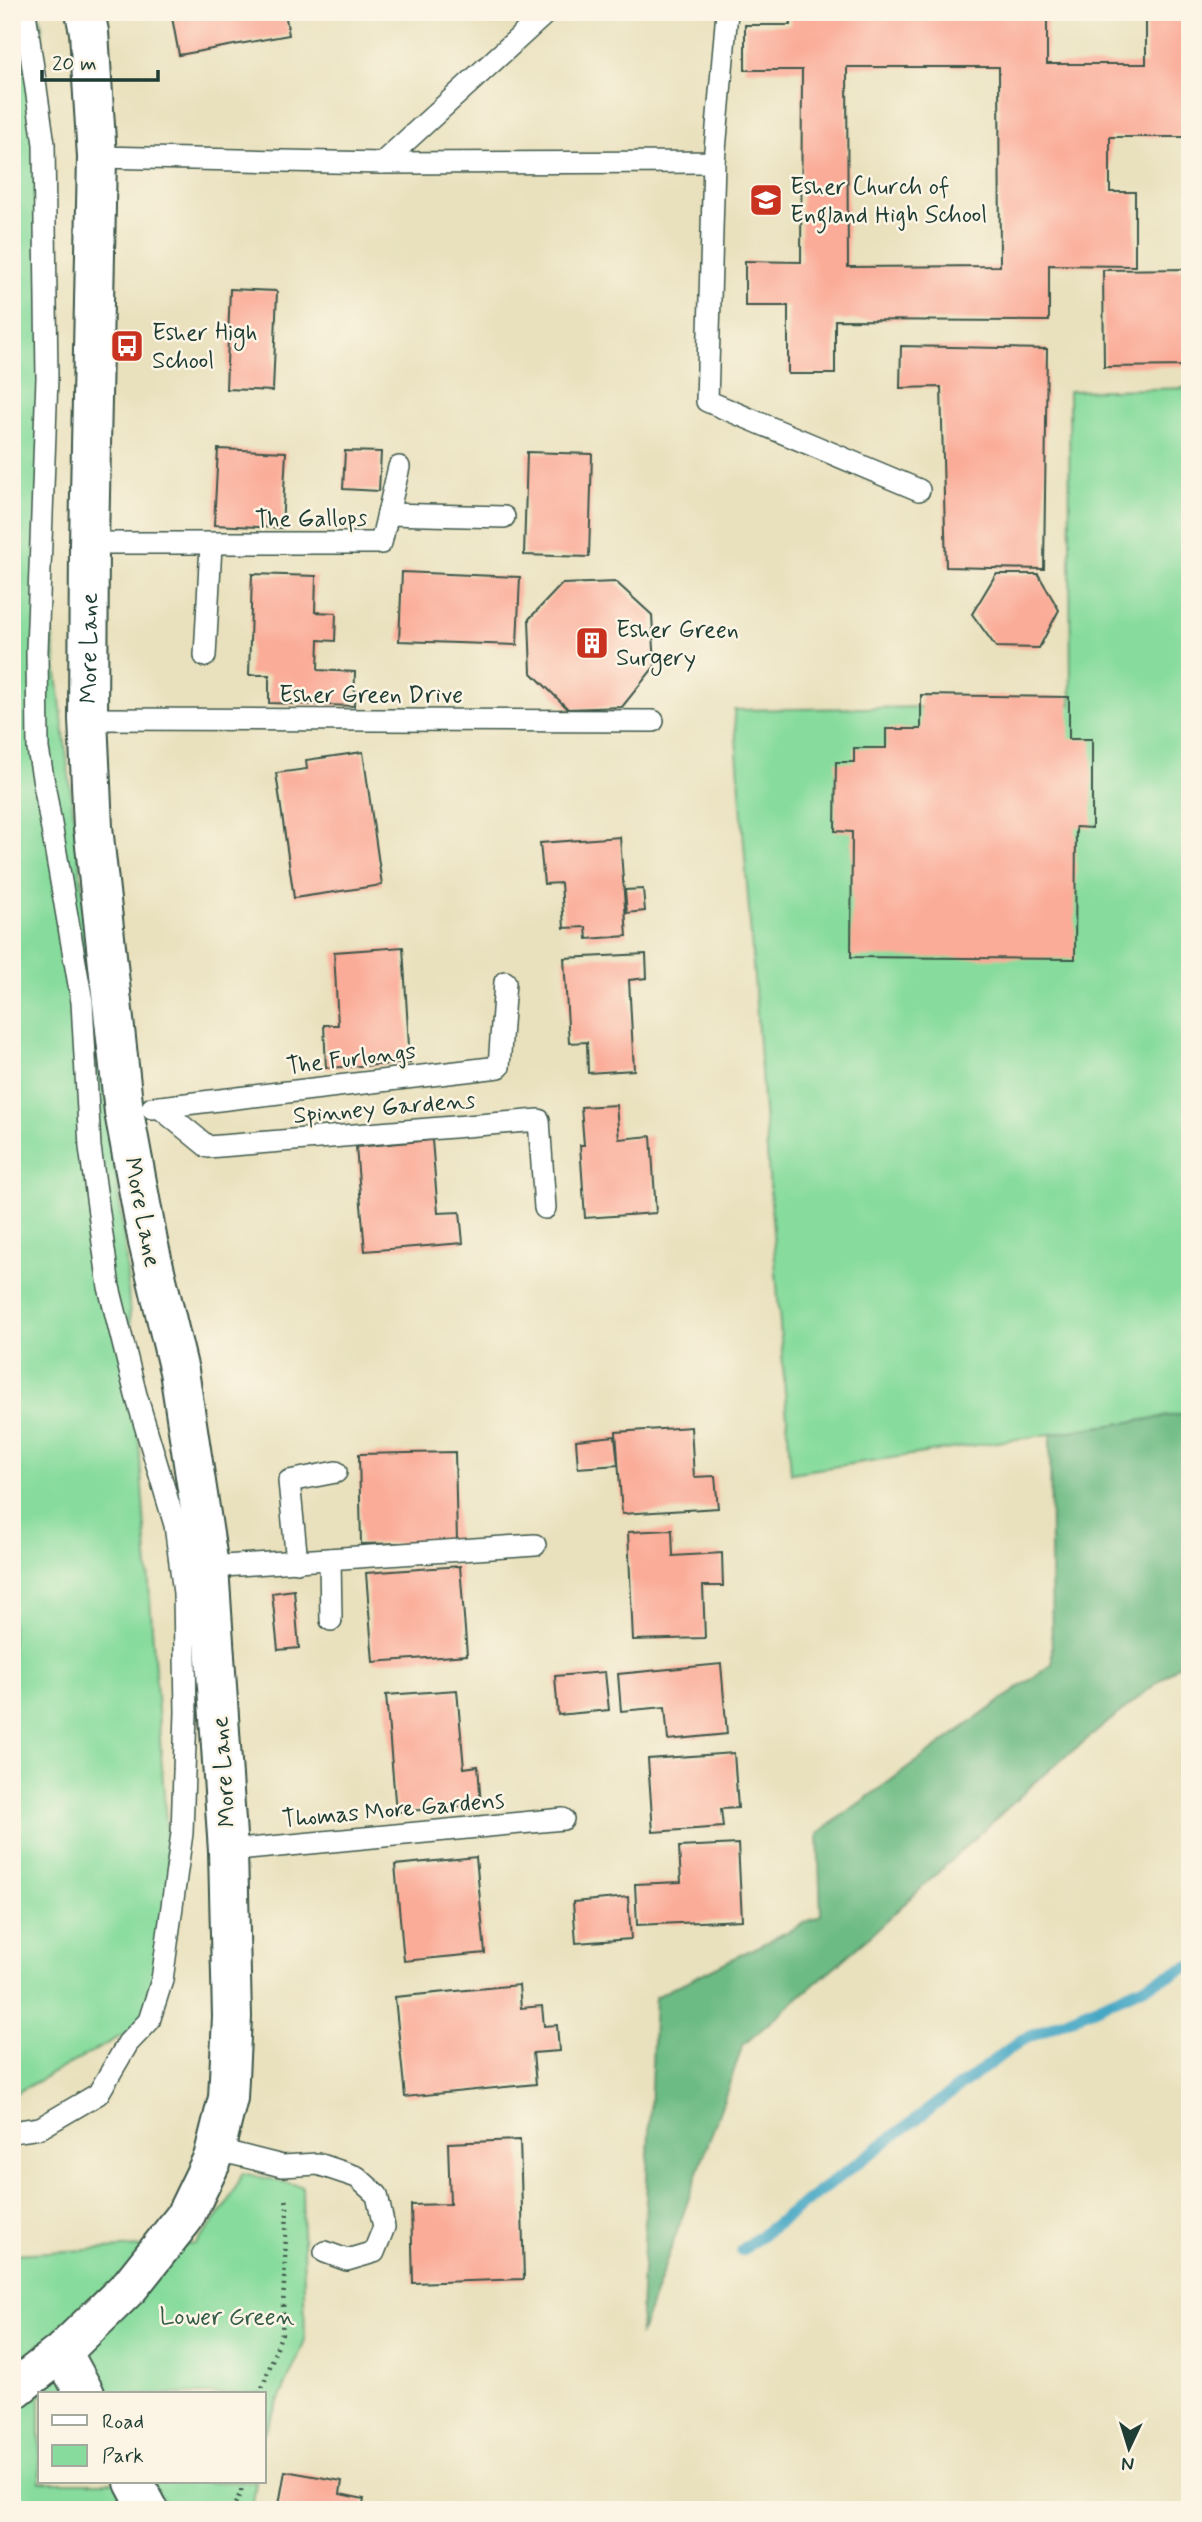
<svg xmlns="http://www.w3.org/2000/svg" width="1202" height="2522" font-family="Mynerve,sans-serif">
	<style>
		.green { fill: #87db9d; stroke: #538c68; stroke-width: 2 }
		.forest { fill: #6dbb84; stroke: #467c5c; stroke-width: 2 }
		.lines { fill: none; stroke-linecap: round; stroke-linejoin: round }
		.stream { stroke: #46a8c5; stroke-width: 12 }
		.building { fill: #faac98; fill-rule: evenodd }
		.service-casing { stroke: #3d5649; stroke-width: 24 }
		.minor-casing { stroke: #3d5649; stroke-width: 42 }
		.path { stroke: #3d5649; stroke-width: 4.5; stroke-dasharray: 2 5; stroke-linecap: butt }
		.service { stroke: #fff; stroke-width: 21 }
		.minor { stroke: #fff; stroke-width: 38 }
		.labels { text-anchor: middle; stroke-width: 5; stroke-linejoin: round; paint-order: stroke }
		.poi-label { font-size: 24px; fill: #1f3d34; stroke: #fcf5e5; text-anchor: start }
		.street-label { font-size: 24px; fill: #1f3d34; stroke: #fcf5e5 }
		.park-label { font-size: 24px; fill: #345d49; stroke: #fcf5e5 }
	</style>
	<rect width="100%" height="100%" fill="#fcf5e5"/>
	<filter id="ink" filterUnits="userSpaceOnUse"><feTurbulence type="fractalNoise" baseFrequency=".0143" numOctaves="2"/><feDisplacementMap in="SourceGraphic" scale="14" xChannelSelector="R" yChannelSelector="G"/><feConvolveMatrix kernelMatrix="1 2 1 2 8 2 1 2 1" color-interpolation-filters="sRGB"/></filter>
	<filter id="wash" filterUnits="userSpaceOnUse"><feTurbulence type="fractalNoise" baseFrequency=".00686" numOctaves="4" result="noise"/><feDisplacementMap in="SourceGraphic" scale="28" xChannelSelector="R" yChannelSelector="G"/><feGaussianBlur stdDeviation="1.57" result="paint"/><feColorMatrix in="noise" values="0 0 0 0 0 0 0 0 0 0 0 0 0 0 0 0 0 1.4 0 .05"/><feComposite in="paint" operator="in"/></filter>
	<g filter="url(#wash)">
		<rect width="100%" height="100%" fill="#e9e1bd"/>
		<g class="green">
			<path d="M12,12H38L42,26L51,624L125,1247L174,1936L149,2021L12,2095Z"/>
			<path d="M1190,388V1413L791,1473L734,710L1071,705L1069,391Z"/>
			<path d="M243,2173L302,2186L305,2341L264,2434V2394H40V2482H256L252,2510H171L160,2497L121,2503L106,2510H12V2254L196,2244L226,2207Z"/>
		</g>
		<path class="forest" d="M1190,1413V1656L1044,1774L861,1944L743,2045L640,2336L655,1997L821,1915L818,1833L1052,1664L1050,1434Z"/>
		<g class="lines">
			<path class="stream" d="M742,2250L1020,2041L1190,1966"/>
		</g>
		<g id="blocks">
			<g class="building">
				<path d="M171,12H285L289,35L179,55Z"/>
				<path d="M790,12H1047V64H1146V12H1190V137H1110V192H1135V266L1049,265V321L835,320V374H788V306H745V261L801,262L802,70H745V25H790ZM847,67H999L1000,266L848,267Z"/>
				<path d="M1190,269V366L1104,367L1103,270Z"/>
				<path d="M230,289L277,291L273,391L226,389Z"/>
				<path d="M901,346L1047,349L1044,569L946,567L941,387L900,388Z"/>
				<path d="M218,449L286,452L282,528L214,525Z"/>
				<path d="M345,451L381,452L379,491L343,489Z"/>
				<path d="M527,452L592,454L589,557L524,555Z"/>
				<path d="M402,572L520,577L517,645L399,641Z"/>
				<path d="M252,574L316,576L315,612L336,613L335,641L319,640L318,670L355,672L354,706L269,703V675H249Z"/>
				<path d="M996,574H1038L1059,610L1039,648L996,647L972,614Z"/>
				<path d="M616,582L652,615L655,666L622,707L568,709L531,672L529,619L562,584Z"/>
				<path d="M921,695L1069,697V739H1092V828L1076,827L1075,959L851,957L852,832L835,831L836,762H854V748H886V729H921Z"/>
				<path d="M363,752L382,885L294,898L276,773L307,769L306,760Z"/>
				<path d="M620,837L627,936L587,939L586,927L564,928L561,883L544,884L540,843Z"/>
				<path d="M643,889L645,911L627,913L625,890Z"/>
				<path d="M403,947L410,1063L326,1068L324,1025H338L334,952Z"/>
				<path d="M646,954L647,978L629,980L634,1070L588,1073L587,1042L569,1043L564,958Z"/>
				<path d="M616,1105L619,1139L651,1136L656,1213L585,1218L580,1145H584L581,1107Z"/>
				<path d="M432,1140L438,1213L460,1212L463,1243L365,1251L356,1147Z"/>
				<path d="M691,1427L694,1477L715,1476L718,1508L622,1514L616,1432Z"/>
				<path d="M615,1436L618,1465L578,1468L576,1440Z"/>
				<path d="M455,1452L457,1542L361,1544L359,1454Z"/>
				<path d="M672,1530L673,1556L722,1553L723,1586H703L705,1638L633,1640L628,1532Z"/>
				<path d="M460,1566L467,1655L373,1662L366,1573Z"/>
				<path d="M294,1590L299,1648L278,1650L272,1593Z"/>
				<path d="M721,1664L727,1734L668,1740L665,1707L621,1711L618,1674Z"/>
				<path d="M605,1672L609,1710L558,1715L555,1676Z"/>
				<path d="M457,1690L464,1768L478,1766L481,1805L396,1812L386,1695Z"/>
				<path d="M734,1753L738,1808L721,1809L723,1827L653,1832L648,1759Z"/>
				<path d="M738,1844L742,1920L637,1925L635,1884L681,1882L679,1847Z"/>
				<path d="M476,1857L485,1953L404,1961L395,1865Z"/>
				<path d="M628,1897L631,1939L576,1943L573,1902Z"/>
				<path d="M519,1985L521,2008L542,2006L544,2026L557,2025L559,2051L533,2053L536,2084L405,2097L395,1997Z"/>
				<path d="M520,2140L524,2279L413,2283L411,2205L450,2204L448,2143Z"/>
				<path d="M285,2471L342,2481L340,2494L364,2499L362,2510H278Z"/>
			</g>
		</g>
	</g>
	<g filter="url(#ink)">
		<use href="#blocks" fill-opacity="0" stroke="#3d5649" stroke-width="2"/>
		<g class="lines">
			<defs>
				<g id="service">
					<path d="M97,157L382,163L714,162L727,12"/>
					<path d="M714,162L707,401L919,490"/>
					<path d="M382,163L547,12"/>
					<path d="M388,514L504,517"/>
					<path d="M89,543H381L399,467"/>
					<path d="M205,656L211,545"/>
					<path d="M88,719L653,721"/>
					<path d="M159,1107L208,1147L539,1120L545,1208"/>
					<path d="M152,1108L499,1067L505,982"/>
					<path d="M330,1559L331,1620"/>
					<path d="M297,1562L289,1481L336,1472"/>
					<path d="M209,1567L535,1545"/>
					<path d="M228,1851L563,1819"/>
					<path d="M12,2132L40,2128L98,2094L128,2043L149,2021L162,1980L182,1833L186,1712L184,1593L175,1525L136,1395L109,1287L90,1147L82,1002L38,749L37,651L47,378L44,144L25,12"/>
					<path d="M215,2149L282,2166L318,2164L357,2177L377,2195L384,2227L374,2252L347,2260L325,2252"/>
				</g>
				<g id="minor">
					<path d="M62,2352L85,2394"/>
					<path id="s1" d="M12,2391L62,2352L130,2286L184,2218L213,2158L228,2098L232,2017L228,1851L209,1567L179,1371L148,1242L124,1112L93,827L88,719L89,543L97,157L89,32L85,12"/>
					<path d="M134,2482L149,2510"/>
				</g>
			</defs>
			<use href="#service" class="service-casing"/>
			<use href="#minor" class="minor-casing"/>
			<g class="path">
				<path d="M260,2394L282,2333L287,2208L286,2196"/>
				<path d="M232,2510L241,2492L242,2482"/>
			</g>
			<use href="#service" class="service"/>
			<use href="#minor" class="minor"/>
		</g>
	</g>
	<defs>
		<symbol id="school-square" viewBox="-11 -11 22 22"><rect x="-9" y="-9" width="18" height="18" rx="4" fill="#c8321e" stroke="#fcf5e5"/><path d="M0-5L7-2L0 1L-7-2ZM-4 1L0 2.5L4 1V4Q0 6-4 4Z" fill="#fff"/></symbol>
		<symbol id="bus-square" viewBox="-11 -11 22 22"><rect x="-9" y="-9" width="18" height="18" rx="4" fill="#c8321e" stroke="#fcf5e5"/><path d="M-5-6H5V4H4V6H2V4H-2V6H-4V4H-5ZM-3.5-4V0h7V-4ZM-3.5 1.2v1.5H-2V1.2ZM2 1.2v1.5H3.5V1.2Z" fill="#fff"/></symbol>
		<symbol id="building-square" viewBox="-11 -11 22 22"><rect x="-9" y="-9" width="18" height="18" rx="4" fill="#c8321e" stroke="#fcf5e5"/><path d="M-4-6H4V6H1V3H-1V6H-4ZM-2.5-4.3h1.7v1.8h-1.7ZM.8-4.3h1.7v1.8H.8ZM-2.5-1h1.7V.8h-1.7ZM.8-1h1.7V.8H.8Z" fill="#fff"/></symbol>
	</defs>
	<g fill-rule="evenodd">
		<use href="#school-square" x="747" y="181" width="38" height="38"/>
		<use href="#bus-square" x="108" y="327" width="38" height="38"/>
		<use href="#building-square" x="573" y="624" width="38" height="38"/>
	</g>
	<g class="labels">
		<g class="poi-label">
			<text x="790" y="194">Esher Church of<tspan x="790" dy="28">England High School</tspan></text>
			<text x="152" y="340">Esher High<tspan x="152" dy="28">School</tspan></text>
			<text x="616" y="637">Esher Green<tspan x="616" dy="28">Surgery</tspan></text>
		</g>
		<g class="street-label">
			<text transform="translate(311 518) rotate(-1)" y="8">The Gallops</text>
			<text dy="8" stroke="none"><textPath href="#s1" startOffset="1834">More Lane</textPath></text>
			<text x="371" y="702">Esher Green Drive</text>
			<text transform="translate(351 1058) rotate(-7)" y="8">The Furlongs</text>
			<text transform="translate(384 1107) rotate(-5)" y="8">Spinney Gardens</text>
			<text transform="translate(143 1212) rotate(79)" y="8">More Lane</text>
			<text transform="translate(223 1772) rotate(-94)" y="8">More Lane</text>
			<text transform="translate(393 1809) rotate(-5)" y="8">Thomas More Gardens</text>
		</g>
		<g class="park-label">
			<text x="227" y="2324">Lower Green</text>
		</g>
	</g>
	<rect width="1202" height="2522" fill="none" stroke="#fcf5e5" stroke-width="42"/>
	<rect x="38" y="2392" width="228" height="91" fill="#fcf5e5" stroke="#a4ab9e" stroke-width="2"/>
	<rect x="52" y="2415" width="35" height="10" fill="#ffffff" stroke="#a4ab9e" stroke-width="2"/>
	<text x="102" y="2428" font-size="21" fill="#1f3d34">Road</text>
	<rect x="52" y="2445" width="35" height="21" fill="#87db9d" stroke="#a4ab9e" stroke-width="2"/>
	<text x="102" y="2462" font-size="21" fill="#1f3d34">Park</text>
	<g transform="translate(1129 2448) rotate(184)" stroke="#fcf5e5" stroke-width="5" paint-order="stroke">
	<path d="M0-5L12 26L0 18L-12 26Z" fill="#1f3d34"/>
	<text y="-10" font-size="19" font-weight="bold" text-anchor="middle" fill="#1f3d34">N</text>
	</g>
	<path d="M42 70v10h116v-10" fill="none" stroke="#1f3d34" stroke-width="3.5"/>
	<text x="52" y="70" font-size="21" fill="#1f3d34" stroke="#fcf5e5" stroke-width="5" paint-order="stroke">20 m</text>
</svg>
